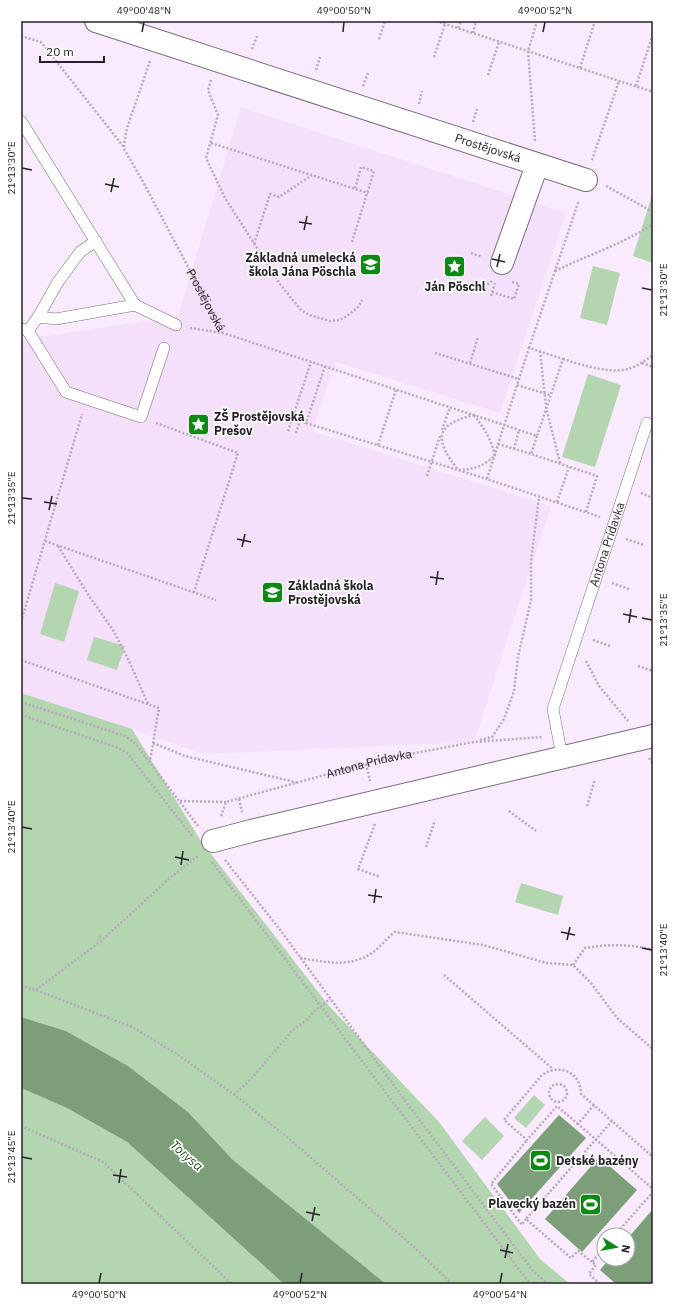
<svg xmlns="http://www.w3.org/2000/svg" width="674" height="1305" font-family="'IBM Plex Sans',sans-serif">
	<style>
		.built { fill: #f4e0fb }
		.green { fill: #b3d5b0 }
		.water { fill: #7c9f7a }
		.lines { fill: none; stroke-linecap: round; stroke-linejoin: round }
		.service-casing { stroke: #7a6d7f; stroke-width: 12 }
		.minor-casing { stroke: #7a6d7f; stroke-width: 24 }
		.path { stroke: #b6aaba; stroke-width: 2.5; stroke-dasharray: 2 2; stroke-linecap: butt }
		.service { stroke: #fff; stroke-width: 11 }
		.minor { stroke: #fff; stroke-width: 22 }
		.ticks { fill: none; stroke: #262128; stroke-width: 1.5 }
		.labels { text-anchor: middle; stroke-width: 3.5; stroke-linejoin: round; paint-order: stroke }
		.street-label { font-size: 12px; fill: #262128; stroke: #fff }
		.poi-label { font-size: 12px; font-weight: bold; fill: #262128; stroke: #fff; text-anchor: start }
		.water-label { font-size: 13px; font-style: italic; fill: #265625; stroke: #fff }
		.neatline { fill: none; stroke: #262128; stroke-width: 1.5 }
		.ticks-label { font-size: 10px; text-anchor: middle; fill: #262128 }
	</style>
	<rect width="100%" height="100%" fill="#f9eafe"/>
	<path class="built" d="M241,107L566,213L500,413L336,362L312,431L551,506L474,742L203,754L132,729L21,693V340L178,316Z"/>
	<g class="green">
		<path d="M653,192V263L633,256Z"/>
		<path d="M593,266L620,273L607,325L580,318Z"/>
		<path d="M588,374L621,385L595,467L562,457Z"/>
		<path d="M55,583L79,591L64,642L40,634Z"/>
		<path d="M94,637L125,646L117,670L87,660Z"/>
		<path d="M21,693L132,729L201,841L329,1006L439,1122L540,1259L570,1284H386L233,1160L188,1112L128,1066L66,1031L21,1017Z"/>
		<path d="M521,883L563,896L558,915L515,902Z"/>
		<path d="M21,1088L67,1108L127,1142L284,1284H21Z"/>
		<path d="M534,1095L545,1105L526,1128L514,1118Z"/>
		<path d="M485,1117L504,1136L482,1160L462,1141Z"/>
	</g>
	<g class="water">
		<path d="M21,1017L66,1031L128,1066L188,1112L233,1160L386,1284H284L127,1142L67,1108L21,1088Z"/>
		<path d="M559,1115L586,1138L519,1213L497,1184Z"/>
		<path d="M599,1157L637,1190L582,1252L545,1219Z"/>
		<path d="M653,1209V1284H616L600,1270L609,1259H628V1238Z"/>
	</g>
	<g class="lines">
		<defs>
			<g id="service">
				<path d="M21,121L135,305"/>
				<path d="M38,317L56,319L135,305L176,325"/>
				<path d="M23,329L28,331L38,317L58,282L80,252L96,241"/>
				<path d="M28,331L66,392L141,417L164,348"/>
				<path id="s3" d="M562,757L553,709L647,423"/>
			</g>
			<g id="minor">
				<path id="s4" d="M96,21L586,180"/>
				<path d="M502,263L537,165"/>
				<path d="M213,841L251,831L653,736"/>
			</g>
		</defs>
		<use href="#service" class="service-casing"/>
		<use href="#minor" class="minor-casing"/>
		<g class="path">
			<path d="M436,21L653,92"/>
			<path d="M332,23L333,21"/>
			<path d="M458,28L461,21"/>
			<path d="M473,33L476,21"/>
			<path d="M21,36L41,42L123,146"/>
			<path d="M379,39L385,21"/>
			<path d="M252,49L257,36"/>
			<path d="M434,57L445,24"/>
			<path id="s1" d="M150,61L127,128L124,144V149L141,178L223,333L504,425L537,436L563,359L529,348L517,385L487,479L600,517"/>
			<path d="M580,68L595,21"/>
			<path d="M316,70L320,57"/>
			<path d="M488,75L499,42"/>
			<path d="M211,80L208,90L218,115L206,158L225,198L280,284L300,309L309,315L330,321L340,320L350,314L358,307L362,300"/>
			<path d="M363,86L368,73"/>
			<path d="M636,86L653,34"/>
			<path d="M419,104L422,91"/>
			<path d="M473,122L477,109"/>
			<path d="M535,141L528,51L537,21"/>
			<path d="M211,143L368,193"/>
			<path d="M592,160L619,81"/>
			<path d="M606,186L653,212"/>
			<path d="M352,242L374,171L361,167L355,189"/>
			<path d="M254,244L270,194L279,197L312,175"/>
			<path d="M471,253L482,257"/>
			<path d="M555,271C588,255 623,244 653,224"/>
			<path d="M478,292L492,281"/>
			<path d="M492,292L514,299L519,284L512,282"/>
			<path d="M491,296L495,283"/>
			<path d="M190,328L223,333"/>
			<path d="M529,348L579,200"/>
			<path d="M540,351L546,407L560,463"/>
			<path d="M435,353L519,379"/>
			<path d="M563,359C582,365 612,375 631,368C639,365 646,360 653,355"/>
			<path d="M470,363L478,337"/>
			<path d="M642,363L653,367"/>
			<path d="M325,366L306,423L487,479"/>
			<path d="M517,385L550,395"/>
			<path d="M474,415C485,430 490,437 495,455C483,467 474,469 458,470C435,440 433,425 474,415Z"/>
			<path d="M292,419L306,423"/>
			<path d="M156,423L238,453L194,592"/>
			<path d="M442,430L450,407"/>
			<path d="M288,431L311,362"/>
			<path d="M296,433L300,421"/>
			<path d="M537,436L531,454L597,476L586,512"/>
			<path d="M498,444L531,454"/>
			<path d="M378,445L396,390"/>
			<path d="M514,449L519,430"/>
			<path d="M427,476L440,436"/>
			<path d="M641,493L653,498"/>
			<path d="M557,502L569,467"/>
			<path d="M626,539L644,545"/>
			<path d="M45,541L216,600"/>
			<path d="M58,546L89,596L113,630L129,661L148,704"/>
			<path d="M612,583L629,589"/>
			<path d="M21,622L82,414"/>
			<path d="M593,640L610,646"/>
			<path d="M21,660L159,708L150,761"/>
			<path d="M586,661L599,686L628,721"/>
			<path d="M638,666L653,671"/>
			<path d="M21,702L125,736L136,744L198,826"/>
			<path d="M21,715L119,748L128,754L193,837"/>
			<path d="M480,740L492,737L504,719L514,691L518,657L531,600V561L539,497"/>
			<path d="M153,743L185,756L299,783"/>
			<path d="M649,758L653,764"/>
			<path d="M366,764L370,781"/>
			<path d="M239,799L242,812"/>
			<path d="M180,801L226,802"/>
			<path d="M587,806L595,779"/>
			<path d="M509,811L536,831"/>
			<path id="s2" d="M221,816L226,802L383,759L474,742L543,737"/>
			<path d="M375,824L358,869L380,877"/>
			<path d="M426,847L435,820"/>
			<path d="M225,860L281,931L406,1102L533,1271L548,1284"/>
			<path d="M212,862L527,1280L532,1284"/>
			<path d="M99,936L102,939"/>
			<path d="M300,958C326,962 349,968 372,953C380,947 387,938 395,932L483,945L547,963L573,965L591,983L617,1018L653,1049"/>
			<path d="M573,965L585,948C608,944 631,944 653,950"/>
			<path d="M444,975L553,1069"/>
			<path d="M21,986L36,990L132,1027L177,1054L232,1093L288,1138L414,1247L452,1284"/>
			<path d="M36,990L101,941L170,878L199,855"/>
			<circle cx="558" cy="1093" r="9"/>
			<path d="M234,1095L251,1079L292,1031L308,1019L313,1012L330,999"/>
			<path d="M594,1105L578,1124L653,1189"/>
			<path d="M578,1124L557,1106L527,1140L504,1120L542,1075C559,1063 581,1072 581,1094L653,1157"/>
			<path d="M21,1126L103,1162L232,1284"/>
			<path d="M526,1219L522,1225L491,1184L527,1140"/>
			<path d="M615,1235L653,1192"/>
			<path d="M592,1262L578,1251L571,1258L526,1219L612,1121"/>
			<path d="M600,1284L589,1274L596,1265L592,1262L604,1248"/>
		</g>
		<use href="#service" class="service"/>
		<use href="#minor" class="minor"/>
	</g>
	<path class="ticks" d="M142,32L144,22M343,32L344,22M543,32L545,22M22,168L32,170M105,184L119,187M111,192L114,178M299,222L312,224M304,230L307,216M492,259L505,262M497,267L500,254M642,288L652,290M22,498L32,499M44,502L57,504M49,510L52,496M237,539L251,542M242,547L245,534M430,577L444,579M436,585L438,571M623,614L637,617M642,618L652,620M629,623L631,609M22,827L32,829M175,857L189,860M181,865L183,851M368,895L382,897M374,903L376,889M561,932L575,935M567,940L570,927M642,948L652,950M22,1157L32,1159M113,1175L127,1177M119,1183L121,1169M306,1212L320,1215M312,1221L315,1207M500,1250L513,1253M505,1258L508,1244M99,1283L101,1273M300,1283L302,1273M500,1283L502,1273"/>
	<defs>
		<symbol id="school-square" viewBox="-11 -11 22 22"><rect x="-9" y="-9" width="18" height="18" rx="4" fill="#098a14" stroke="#fff"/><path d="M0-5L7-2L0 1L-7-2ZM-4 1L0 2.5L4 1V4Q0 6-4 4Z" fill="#fff"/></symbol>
		<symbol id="sight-square" viewBox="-11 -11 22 22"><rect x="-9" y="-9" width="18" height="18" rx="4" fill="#098a14" stroke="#fff"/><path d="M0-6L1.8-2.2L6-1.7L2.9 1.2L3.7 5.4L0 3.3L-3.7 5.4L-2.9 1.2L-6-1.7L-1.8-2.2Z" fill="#fff"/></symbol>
		<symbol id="stadium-square" viewBox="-11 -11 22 22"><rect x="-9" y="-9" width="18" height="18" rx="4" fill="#098a14" stroke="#fff"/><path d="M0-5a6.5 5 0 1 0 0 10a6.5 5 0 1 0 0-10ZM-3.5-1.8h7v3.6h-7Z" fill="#fff"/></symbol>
	</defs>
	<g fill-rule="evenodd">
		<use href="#school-square" x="358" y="252" width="25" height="25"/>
		<use href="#sight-square" x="442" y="254" width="25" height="25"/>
		<use href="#sight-square" x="186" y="412" width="25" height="25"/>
		<use href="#school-square" x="260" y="580" width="25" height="25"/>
		<use href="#stadium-square" x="528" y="1148" width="25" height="25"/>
		<use href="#stadium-square" x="578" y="1192" width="25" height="25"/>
	</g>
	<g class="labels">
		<g class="street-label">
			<text dy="4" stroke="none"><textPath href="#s4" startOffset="412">Prostějovská</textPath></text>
			<text dy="4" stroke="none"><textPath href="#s1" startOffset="264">Prostějovská</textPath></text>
			<text dy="4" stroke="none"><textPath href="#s3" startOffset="222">Antona Prídavka</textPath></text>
			<text dy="4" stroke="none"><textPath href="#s2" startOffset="163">Antona Prídavka</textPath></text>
		</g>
		<g class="poi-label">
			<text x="356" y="262" text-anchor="end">Základná umelecká<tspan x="356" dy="14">škola Jána Pöschla</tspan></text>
			<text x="455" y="291" text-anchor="middle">Ján Pöschl</text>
			<text x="214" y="421">ZŠ Prostějovská<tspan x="214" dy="14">Prešov</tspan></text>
			<text x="288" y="590">Základná škola<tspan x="288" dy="14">Prostějovská</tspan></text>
			<text x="556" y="1165">Detské bazény</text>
			<text x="576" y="1208" text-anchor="end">Plavecký bazén</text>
		</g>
		<g class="water-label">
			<text transform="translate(187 1155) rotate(41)" y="5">Torysa</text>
		</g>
	</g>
	<rect width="674" height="1305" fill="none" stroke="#ffffff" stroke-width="44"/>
	<g transform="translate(616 1247) rotate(101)"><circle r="19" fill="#ffffff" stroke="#a8a6a9"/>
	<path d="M0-3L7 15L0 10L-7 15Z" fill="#098a14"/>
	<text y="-6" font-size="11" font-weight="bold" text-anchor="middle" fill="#262128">N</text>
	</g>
	<path d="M40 56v6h64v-6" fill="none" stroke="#262128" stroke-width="2"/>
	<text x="46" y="56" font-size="12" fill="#262128" stroke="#ffffff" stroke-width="3" paint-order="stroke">20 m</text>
	<rect x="22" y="22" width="630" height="1261" class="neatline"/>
	<g class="ticks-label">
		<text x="144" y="14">49°00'48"N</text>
		<text x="344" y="14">49°00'50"N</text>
		<text x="545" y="14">49°00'52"N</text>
		<text transform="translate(11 168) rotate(-90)" y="4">21°13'30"E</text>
		<text transform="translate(663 290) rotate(-90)" y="4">21°13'30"E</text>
		<text transform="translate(11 498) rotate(-90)" y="4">21°13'35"E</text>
		<text transform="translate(663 620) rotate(-90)" y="4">21°13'35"E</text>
		<text transform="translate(11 827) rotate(-90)" y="4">21°13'40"E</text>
		<text transform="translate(663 950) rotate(-90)" y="4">21°13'40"E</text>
		<text transform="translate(11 1157) rotate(-90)" y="4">21°13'45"E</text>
		<text x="99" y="1298">49°00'50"N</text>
		<text x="300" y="1298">49°00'52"N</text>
		<text x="500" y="1298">49°00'54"N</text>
	</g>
</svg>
